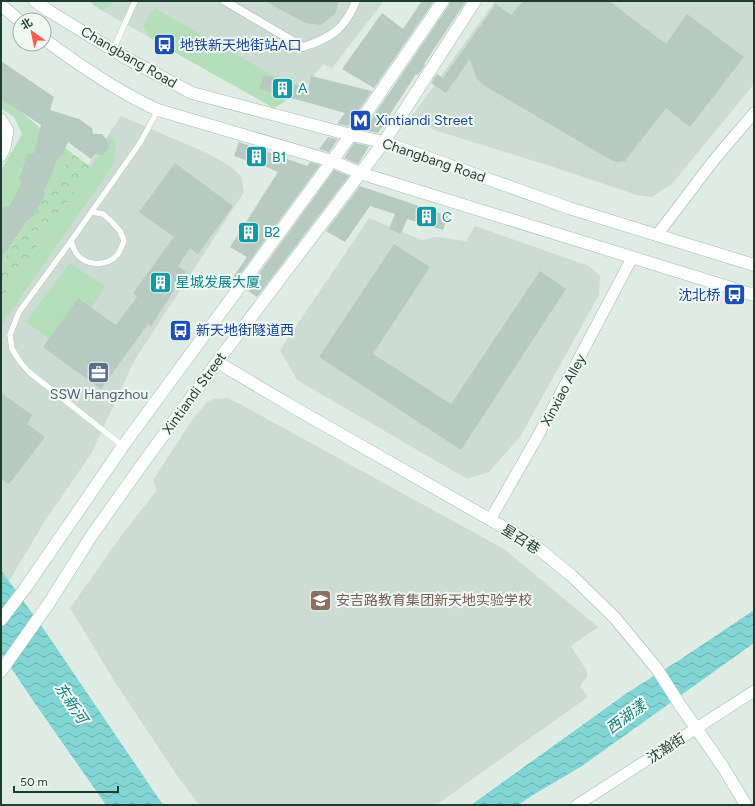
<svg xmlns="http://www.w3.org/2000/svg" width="755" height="806" font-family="Figtree,'Noto Sans SC',sans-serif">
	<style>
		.built { fill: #cddcd3 }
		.grass { fill: #b5dfba }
		.forest { fill: url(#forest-crowns) }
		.water { fill: url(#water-waves) }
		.building { fill: #b7cabf }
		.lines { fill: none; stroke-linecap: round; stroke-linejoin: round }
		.service-casing { stroke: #a1b4aa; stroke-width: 6 }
		.pedestrian-casing { stroke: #a1b4aa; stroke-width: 9 }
		.minor-casing { stroke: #a1b4aa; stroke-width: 12 }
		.tertiary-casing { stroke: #a1b4aa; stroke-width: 13 }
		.secondary-casing { stroke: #9fbbad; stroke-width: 13 }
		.service { stroke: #fff; stroke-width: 5.5 }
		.pedestrian { stroke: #fff; stroke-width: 8 }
		.minor { stroke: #fff; stroke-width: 11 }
		.tertiary { stroke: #fff; stroke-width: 12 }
		.secondary { stroke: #fff; stroke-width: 12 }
		.labels { text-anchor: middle; stroke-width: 4; stroke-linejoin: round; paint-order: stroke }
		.transit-label { font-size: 14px; fill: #164399; stroke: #eff8f2; text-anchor: start }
		.street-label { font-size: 14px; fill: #1e3d30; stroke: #eff8f2 }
		.culture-label { font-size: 14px; fill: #0d838f; stroke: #eff8f2; text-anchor: start }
		.service-label { font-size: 14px; fill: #4e5e75; stroke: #eff8f2 }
		.education-label { font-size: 14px; fill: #785e54; stroke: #eff8f2; text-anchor: start }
		.water-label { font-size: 15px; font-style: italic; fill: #147d7e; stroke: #eff8f2 }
	</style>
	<defs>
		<pattern id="forest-crowns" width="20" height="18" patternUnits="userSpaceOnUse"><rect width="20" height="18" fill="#b5dfba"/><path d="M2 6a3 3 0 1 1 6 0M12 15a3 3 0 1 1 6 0" fill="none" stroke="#9bc0a0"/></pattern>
		<pattern id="water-waves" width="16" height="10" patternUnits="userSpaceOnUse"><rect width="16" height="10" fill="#81d6d5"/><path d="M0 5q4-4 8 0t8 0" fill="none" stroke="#69afad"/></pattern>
	</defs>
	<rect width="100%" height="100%" fill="#dfece4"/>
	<g class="built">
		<path d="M89,1H384L332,68L323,64L303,90L274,108L101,10Z"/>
		<path d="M495,1H752L754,3V84L672,184L652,197L637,195L550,166L434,130L412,116Z"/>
		<path d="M121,116L209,154L230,166L241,176L244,192L134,361L91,454L45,521L9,581L1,570V295Z"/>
		<path d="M369,218L422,240L437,237L466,241L475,226L589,266L600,276L599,295L520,437L489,472L467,479L297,380L280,350Z"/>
		<path d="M228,398L240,404L504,549L598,627L571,646L587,671V677L580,686L588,697L436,805H199L176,774L115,682L70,608L124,532L157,490L153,480L195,416L208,401L215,399Z"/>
	</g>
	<g class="grass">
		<path d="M89,1H114L111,7L101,10Z"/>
		<path d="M155,8L286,83L289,91L284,102L274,108L156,42L149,37L143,26L149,15Z"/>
		<path d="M1,96L73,154L1,264V170L22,134L14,117L1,108Z"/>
		<path d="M110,134L116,142L114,164L4,321L1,329V299L91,167Z"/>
		<path d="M70,263L105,286L92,307L78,298L49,338L26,322Z"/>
	</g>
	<path class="forest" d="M73,154L91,167L1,299V264Z"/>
	<g class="water">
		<path d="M1,570L45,631L163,805H106L34,702L1,653Z"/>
		<path d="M754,610V643L582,766L533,795L518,805H471L627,693L681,659Z"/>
	</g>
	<g class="building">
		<path d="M265,1H339L335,14L321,25L305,23Z"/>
		<path d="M422,1H434L374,88L342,69L382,13L403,29Z"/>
		<path d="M450,1H466L424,64L425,65L418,75L416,74L378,133L364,130L449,5Z"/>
		<path d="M523,1H609L666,44L687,14L744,57L690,127L666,108L625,161L617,162L611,160L592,149L485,86L476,78L470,59L446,93L431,83L437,74L443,78L496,4L511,15Z"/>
		<path d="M1,61L54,97L50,110L79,119L92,128L93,134H102L107,140L109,147L103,155L95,154L91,159L68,142L63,154L56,160L52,175L44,189L45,195L34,215L26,221L19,233L1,257V207H9L22,182L19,178L22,171L27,154L34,153L41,125L1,99Z"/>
		<path d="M264,75L308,88L311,76L372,91L348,126L337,124L345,113L259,89Z"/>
		<path d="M328,137L338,139L329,152L319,149Z"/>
		<path d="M239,142L307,166L310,162L320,165L235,281L232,279L247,257L230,247L278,172L269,168L263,165L262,166L234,156Z"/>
		<path d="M354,143L369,146L358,164L344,158Z"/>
		<path d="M175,163L233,206L198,254L190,248L178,266L186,272L151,326L148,324L101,389L43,347L78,298L116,325L137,297L133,293L174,237L139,212Z"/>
		<path d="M334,170L349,176L257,297L247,290Z"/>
		<path d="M360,186L448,216L443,230L407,219L401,234L389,229L395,214L370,206L345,242L326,231Z"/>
		<path d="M394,244L430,267L373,354L451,404L540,271L566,289L461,450L319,357Z"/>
		<path d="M1,393L32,415L27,424L45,437L9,484L1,479Z"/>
	</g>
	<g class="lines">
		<defs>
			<g id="service">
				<path d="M113,50L135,1"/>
				<path d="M71,241C72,245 74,249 76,253C85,266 107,267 117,255C120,252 122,246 124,241L120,231L111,221L103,214L92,212"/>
				<path d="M123,446L29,372L21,363L12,349L10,335L19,312L71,241L140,143L158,110"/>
			</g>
			<path id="pedestrian" d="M225,1L303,47C331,38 345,29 356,1"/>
			<g id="minor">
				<path d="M1,119L8,130L5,148L1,156"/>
				<path d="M657,235L714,160L754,113"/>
				<path d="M490,520L539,434L632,258"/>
				<path d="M577,805L754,691"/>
			</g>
			<path id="tertiary" d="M217,362L293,407L533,544L572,576L615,618L657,669L680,705L723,767L746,805"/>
			<g id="secondary">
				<path d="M35,1L49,11L126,58L192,93L351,135L384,142L569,208L754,265"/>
				<path d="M1,5L20,21"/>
				<path d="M44,39C79,65 118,92 158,110L332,161L360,173L754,295"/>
				<path d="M1,620L26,587L123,446L351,135L443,1"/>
				<path d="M1,671L49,603L92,535L141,466L217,362L384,142L475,1"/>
			</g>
		</defs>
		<use href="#service" class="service-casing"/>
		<use href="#pedestrian" class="pedestrian-casing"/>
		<use href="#minor" class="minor-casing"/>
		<use href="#tertiary" class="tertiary-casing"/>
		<use href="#secondary" class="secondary-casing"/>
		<use href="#service" class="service"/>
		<use href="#pedestrian" class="pedestrian"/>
		<use href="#minor" class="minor"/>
		<use href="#tertiary" class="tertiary"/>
		<use href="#secondary" class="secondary"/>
	</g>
	<defs>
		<symbol id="bus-square" viewBox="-11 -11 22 22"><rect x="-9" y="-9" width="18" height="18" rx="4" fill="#1a4fb4" stroke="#eff8f2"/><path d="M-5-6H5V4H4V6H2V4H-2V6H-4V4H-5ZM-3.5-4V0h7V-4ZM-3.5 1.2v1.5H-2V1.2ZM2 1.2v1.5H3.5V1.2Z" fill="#fff"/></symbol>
		<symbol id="building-square" viewBox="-11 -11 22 22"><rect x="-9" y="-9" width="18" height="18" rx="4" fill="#0f9aa8" stroke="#eff8f2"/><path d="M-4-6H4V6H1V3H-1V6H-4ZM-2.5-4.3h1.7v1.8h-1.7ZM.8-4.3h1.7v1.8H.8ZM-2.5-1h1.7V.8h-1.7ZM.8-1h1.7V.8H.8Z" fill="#fff"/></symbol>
		<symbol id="metro-square" viewBox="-11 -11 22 22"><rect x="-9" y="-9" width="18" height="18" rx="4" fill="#1a4fb4" stroke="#eff8f2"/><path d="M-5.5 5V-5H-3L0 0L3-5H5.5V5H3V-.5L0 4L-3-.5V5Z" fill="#fff"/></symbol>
		<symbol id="office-square" viewBox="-11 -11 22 22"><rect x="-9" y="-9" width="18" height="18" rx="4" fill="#5c6f8a" stroke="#eff8f2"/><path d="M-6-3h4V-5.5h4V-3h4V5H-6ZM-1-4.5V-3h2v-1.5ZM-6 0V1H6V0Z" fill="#fff"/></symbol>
		<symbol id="school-square" viewBox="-11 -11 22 22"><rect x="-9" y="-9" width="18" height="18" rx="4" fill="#8d6e63" stroke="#eff8f2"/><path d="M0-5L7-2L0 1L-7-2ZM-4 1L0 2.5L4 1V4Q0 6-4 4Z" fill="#fff"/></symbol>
	</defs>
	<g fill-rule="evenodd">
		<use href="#bus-square" x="152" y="32" width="25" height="25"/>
		<use href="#building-square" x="270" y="76" width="25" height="25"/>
		<use href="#metro-square" x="348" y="108" width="25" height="25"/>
		<use href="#building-square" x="244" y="144" width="25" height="25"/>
		<use href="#building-square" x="414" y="204" width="25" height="25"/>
		<use href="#building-square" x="236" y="220" width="25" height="25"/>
		<use href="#building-square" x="148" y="270" width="25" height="25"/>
		<use href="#bus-square" x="722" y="282" width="25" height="25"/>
		<use href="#bus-square" x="168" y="318" width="25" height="25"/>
		<use href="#office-square" x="86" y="360" width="25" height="25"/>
		<use href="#school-square" x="308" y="588" width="25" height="25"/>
	</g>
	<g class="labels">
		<g class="transit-label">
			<text x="180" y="50">地铁新天地街站A口</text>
			<text x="376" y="125">Xintiandi Street</text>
			<text x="720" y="300" text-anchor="end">沈北桥</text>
			<text x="196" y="335">新天地街隧道西</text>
		</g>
		<g class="street-label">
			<text transform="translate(129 57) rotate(30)" y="5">Changbang Road</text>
			<text transform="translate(434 160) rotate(19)" y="5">Changbang Road</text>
			<text transform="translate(563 390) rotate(-62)" y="5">Xinxiao Alley</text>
			<text transform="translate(194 393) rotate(-54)" y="5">Xintiandi Street</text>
			<text transform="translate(521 539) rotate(32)" y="5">星召巷</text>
			<text transform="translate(666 748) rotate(-33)" y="5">沈瀚街</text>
		</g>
		<g class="culture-label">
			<text x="298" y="93">A</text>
			<text x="272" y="162">B1</text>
			<text x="442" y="222">C</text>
			<text x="264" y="237">B2</text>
			<text x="176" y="287">星城发展大厦</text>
		</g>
		<g class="service-label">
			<text x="99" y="399">SSW Hangzhou</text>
		</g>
		<g class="education-label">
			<text x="336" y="605">安吉路教育集团新天地实验学校</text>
		</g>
		<g class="water-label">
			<text transform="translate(71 703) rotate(56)" y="5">东新河</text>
			<text transform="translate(626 717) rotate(-37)" y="5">西湖漾</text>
		</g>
	</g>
	<rect width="755" height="806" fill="none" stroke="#1e3d30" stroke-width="4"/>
	<g transform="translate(32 32) rotate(327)"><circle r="19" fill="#eff8f2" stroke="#9bada4"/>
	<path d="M0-3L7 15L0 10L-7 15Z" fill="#fe5a4b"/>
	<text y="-6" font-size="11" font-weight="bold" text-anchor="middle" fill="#1e3d30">北</text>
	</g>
	<path d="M14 786v6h104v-6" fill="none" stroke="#1e3d30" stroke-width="2"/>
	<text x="20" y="786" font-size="12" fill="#1e3d30" stroke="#eff8f2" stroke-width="3" paint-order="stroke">50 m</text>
</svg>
